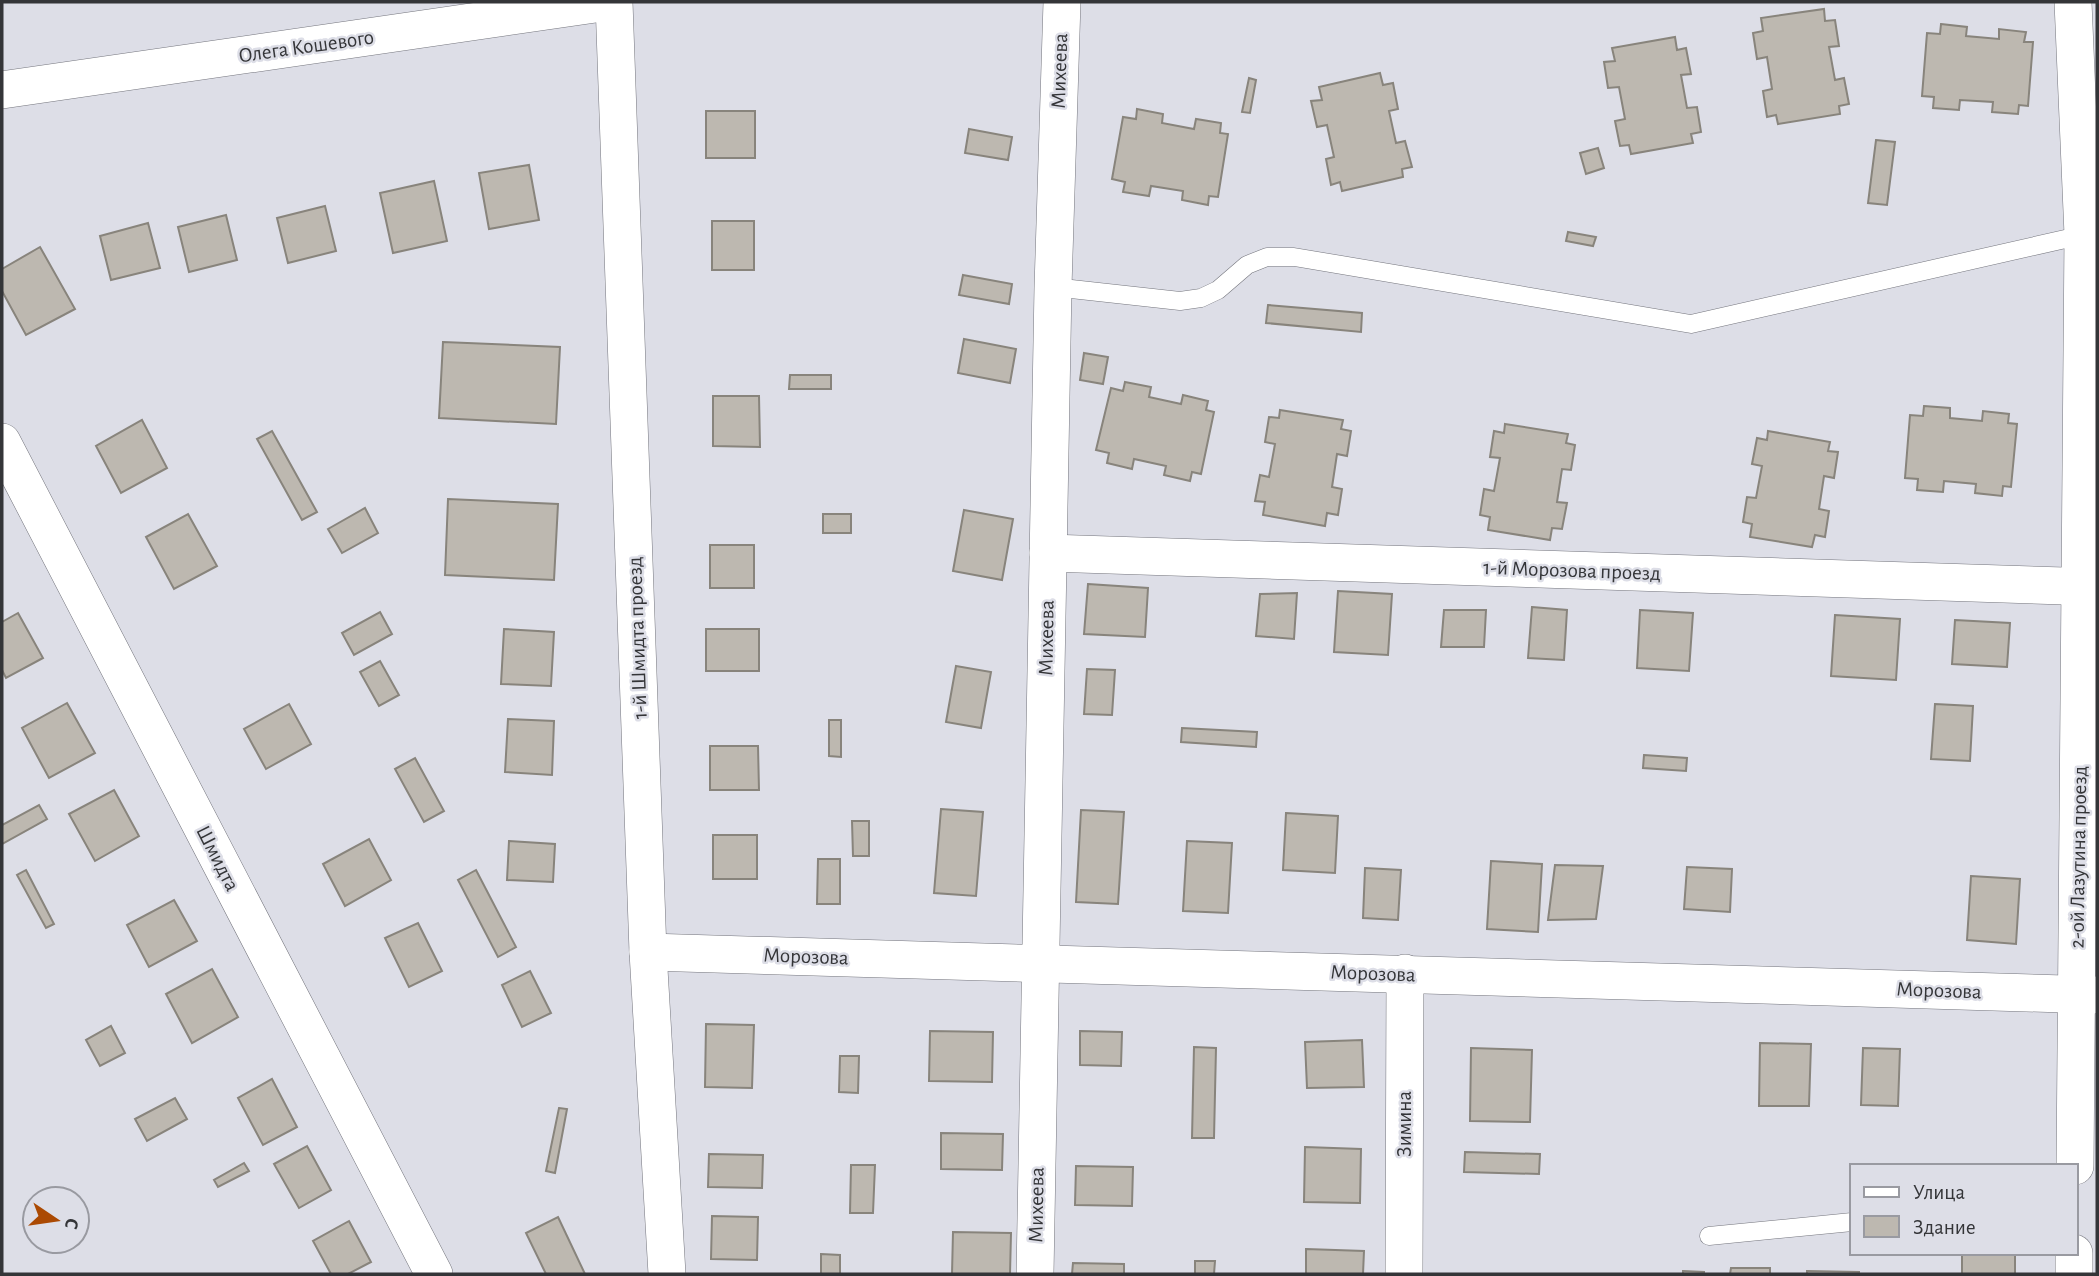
<svg xmlns="http://www.w3.org/2000/svg" width="2099" height="1276" font-family="'Alegreya Sans',sans-serif">
	<style>
		.building { fill: #bdb8b0; stroke: #88847c; stroke-width: 2 }
		.lines { fill: none; stroke-linecap: round; stroke-linejoin: round }
		.lane-casing { stroke: #74757d; stroke-width: 19 }
		.street-casing { stroke: #74757d; stroke-width: 38 }
		.lane { stroke: #fff; stroke-width: 18 }
		.street { stroke: #fff; stroke-width: 37 }
		.labels { text-anchor: middle; stroke-width: 5; stroke-linejoin: round; paint-order: stroke }
		.street-label { font-size: 21px; fill: #343538; stroke: #dddee7 }
	</style>
	<rect width="100%" height="100%" fill="#dddee7"/>
	<g class="building">
		<path d="M1824,9L1825,21L1835,20L1839,46L1829,47L1835,80L1844,78L1849,104L1839,106L1840,114L1778,124L1776,115L1767,117L1763,91L1772,89L1767,57L1757,59L1753,33L1763,31L1761,18Z"/>
		<path d="M1941,24L1967,27L1966,36L1999,39V29L2026,32L2024,42H2033L2028,106L2019,105L2018,114L1992,112L1993,102L1960,100L1959,110L1933,108L1934,97L1922,96L1927,33L1940,34Z"/>
		<path d="M1675,37L1677,50L1686,48L1691,74L1681,75L1687,108L1697,107L1701,132L1691,134L1693,143L1631,154L1629,145L1620,146L1615,121L1625,119L1619,87L1608,88L1604,62L1615,61L1612,48Z"/>
		<path d="M1380,73L1383,85L1393,83L1398,109L1389,111L1396,143L1405,141L1412,167L1402,169L1403,177L1342,191L1340,182L1331,185L1326,159L1334,157L1327,125L1317,127L1311,101L1322,100L1319,87Z"/>
		<path d="M1249,78L1256,80L1250,113L1242,112Z"/>
		<path d="M1137,109L1163,114L1162,123L1194,129L1196,119L1221,123L1220,133L1228,134L1218,197L1209,196L1208,205L1182,200L1183,191L1151,186L1149,196L1123,192L1125,182L1112,179L1123,117L1136,119Z"/>
		<rect x="706" y="111" width="49" height="47"/>
		<path d="M969,129L1012,137L1008,160L965,153Z"/>
		<path d="M1876,140L1895,142L1887,205L1868,203Z"/>
		<path d="M1598,148L1604,168L1586,174L1580,153Z"/>
		<path d="M529,165L539,220L489,229L479,173Z"/>
		<path d="M434,181L447,241L393,253L380,193Z"/>
		<path d="M325,206L336,251L288,263L277,218Z"/>
		<path d="M226,215L237,260L189,272L178,227Z"/>
		<rect x="712" y="221" width="42" height="49"/>
		<path d="M148,223L160,268L111,280L100,236Z"/>
		<path d="M1568,232L1596,237L1593,246L1566,241Z"/>
		<path d="M40,247L75,309L26,335L2,291V269Z"/>
		<path d="M963,275L1012,284L1009,304L959,295Z"/>
		<path d="M1268,305L1362,313L1361,332L1266,323Z"/>
		<path d="M964,339L1016,349L1010,383L958,373Z"/>
		<path d="M443,342L560,347L556,424L439,418Z"/>
		<path d="M1084,353L1108,357L1103,384L1080,380Z"/>
		<path d="M790,375H831V389H789Z"/>
		<path d="M1125,382L1151,387L1149,397L1181,404L1183,395L1208,401L1206,410L1214,412L1201,474L1192,472L1190,481L1164,475L1166,466L1134,459L1132,469L1107,463L1109,453L1096,450L1111,388L1123,391Z"/>
		<path d="M713,396H759L760,447L713,446Z"/>
		<path d="M1924,406L1950,408V418L1982,421L1983,411L2009,414L2008,423L2017,424L2011,487L2003,486L2002,496L1975,493L1976,484L1944,481L1943,492L1917,490L1918,479L1905,478L1910,415L1923,416Z"/>
		<path d="M1280,410L1343,420L1341,429L1351,431L1347,456L1337,454L1332,487L1342,489L1338,515L1327,513L1325,526L1263,515L1265,502L1255,501L1260,475L1269,477L1275,444L1265,442L1269,417L1279,418Z"/>
		<path d="M142,420L167,468L121,493L96,446Z"/>
		<path d="M1505,424L1568,434L1566,443L1575,445L1571,470L1562,469L1557,502L1567,503L1562,529L1552,528L1550,540L1488,530L1490,517L1480,515L1484,489L1494,491L1500,458L1490,457L1494,431L1504,433Z"/>
		<path d="M272,431L317,512L302,520L257,439Z"/>
		<path d="M1768,431L1830,442L1828,451L1838,452L1834,478L1824,476L1819,509L1829,511L1825,537L1815,535L1812,547L1750,537L1752,524L1743,522L1747,497L1756,498L1762,466L1752,464L1757,438L1767,440Z"/>
		<path d="M448,499L558,504L554,580L445,575Z"/>
		<path d="M365,508L378,533L342,553L328,529Z"/>
		<path d="M964,510L1013,519L1002,580L953,571Z"/>
		<path d="M188,514L217,566L174,589L146,537Z"/>
		<rect x="823" y="514" width="28" height="19"/>
		<rect x="710" y="545" width="44" height="43"/>
		<path d="M1088,584L1148,588L1145,637L1084,634Z"/>
		<path d="M1338,591L1392,594L1388,655L1334,652Z"/>
		<path d="M1297,593L1294,639L1256,636L1260,594Z"/>
		<path d="M1532,607L1567,610L1564,660L1528,658Z"/>
		<path d="M1444,610H1486L1484,647H1441Z"/>
		<path d="M1640,610L1693,613L1689,671L1637,668Z"/>
		<path d="M380,612L392,634L354,655L342,633Z"/>
		<path d="M18,613L43,658L6,678L2,670V622Z"/>
		<path d="M1835,615L1900,619L1896,680L1831,676Z"/>
		<path d="M1955,620L2010,623L2007,667L1952,664Z"/>
		<path d="M504,629L554,632L551,686L501,684Z"/>
		<rect x="706" y="629" width="53" height="42"/>
		<path d="M380,661L399,695L379,706L360,672Z"/>
		<path d="M956,666L991,672L981,728L946,722Z"/>
		<path d="M1087,669L1115,670L1112,715L1084,714Z"/>
		<path d="M67,703L95,753L49,778L22,728Z"/>
		<path d="M289,704L311,744L266,769L244,729Z"/>
		<path d="M1935,704L1973,706L1970,761L1931,759Z"/>
		<path d="M508,719L554,721L552,775L505,772Z"/>
		<path d="M829,720H841V757L829,756Z"/>
		<path d="M1182,728L1257,732L1256,747L1181,742Z"/>
		<path d="M710,746H758L759,790H710Z"/>
		<path d="M1644,755L1687,758L1686,771L1643,768Z"/>
		<path d="M415,758L444,811L424,822L395,769Z"/>
		<path d="M114,790L139,836L95,861L69,814Z"/>
		<path d="M39,805L47,819L2,844V825Z"/>
		<path d="M941,809L983,812L976,896L934,893Z"/>
		<path d="M1081,810L1124,812L1118,904L1076,902Z"/>
		<path d="M1286,813L1338,816L1335,873L1283,870Z"/>
		<path d="M852,821H869V856H853Z"/>
		<rect x="713" y="835" width="44" height="44"/>
		<path d="M369,839L391,880L345,906L323,864Z"/>
		<path d="M509,841L555,844L553,882L507,880Z"/>
		<path d="M1187,841L1232,843L1228,913L1183,911Z"/>
		<path d="M818,859H840V904H817Z"/>
		<path d="M1491,861L1542,864L1538,932L1487,929Z"/>
		<path d="M1555,865L1603,866L1596,919L1548,920Z"/>
		<path d="M1687,867L1732,869L1730,912L1684,909Z"/>
		<path d="M1365,868L1401,870L1398,920L1363,918Z"/>
		<path d="M26,870L54,924L46,928L17,875Z"/>
		<path d="M476,870L516,947L498,957L458,880Z"/>
		<path d="M1971,876L2020,879L2016,944L1967,940Z"/>
		<path d="M174,900L197,941L149,967L127,925Z"/>
		<path d="M418,923L442,971L409,987L385,938Z"/>
		<path d="M212,969L238,1017L192,1043L166,994Z"/>
		<path d="M530,971L551,1013L522,1027L502,985Z"/>
		<path d="M706,1024L754,1025L752,1088L705,1087Z"/>
		<path d="M111,1026L125,1053L100,1066L86,1040Z"/>
		<path d="M930,1031L993,1032L992,1082L929,1081Z"/>
		<path d="M1080,1031L1122,1032L1121,1066L1080,1065Z"/>
		<path d="M1362,1040L1364,1087L1307,1088L1305,1042Z"/>
		<path d="M1760,1043L1811,1044L1809,1106H1759Z"/>
		<path d="M1194,1047L1216,1048L1214,1138H1192Z"/>
		<path d="M1471,1048L1532,1050L1530,1122L1470,1121Z"/>
		<path d="M1863,1048L1900,1049L1898,1106L1861,1105Z"/>
		<path d="M840,1056H859L858,1093L839,1092Z"/>
		<path d="M272,1079L297,1127L263,1145L238,1098Z"/>
		<path d="M175,1098L187,1119L147,1141L135,1119Z"/>
		<path d="M559,1108L567,1109L555,1173L546,1171Z"/>
		<path d="M941,1133L1003,1134L1002,1170L941,1169Z"/>
		<path d="M307,1146L331,1190L299,1208L274,1164Z"/>
		<path d="M1305,1147L1361,1149L1360,1203L1304,1202Z"/>
		<path d="M1465,1152L1540,1154L1539,1174L1464,1172Z"/>
		<path d="M709,1154L763,1155L762,1188L708,1187Z"/>
		<path d="M244,1163L249,1171L218,1187L214,1180Z"/>
		<path d="M851,1165H875L873,1213H850Z"/>
		<path d="M1076,1166L1133,1167L1132,1206L1075,1205Z"/>
		<path d="M712,1216L758,1217L757,1260L711,1259Z"/>
		<path d="M558,1217L585,1274H546L526,1233Z"/>
		<path d="M349,1221L371,1262L348,1274H331L313,1241Z"/>
		<path d="M953,1232L1011,1233L1010,1274H952Z"/>
		<path d="M1306,1249L1364,1251L1363,1274H1306Z"/>
		<rect x="1962" y="1253" width="53" height="21"/>
		<path d="M821,1254L840,1255V1274H821Z"/>
		<path d="M1195,1261H1215L1214,1274H1195Z"/>
		<path d="M1073,1263L1124,1264V1274H1072Z"/>
		<path d="M1731,1268H1770V1274H1730Z"/>
		<path d="M1683,1271L1704,1272V1274H1683Z"/>
		<path d="M1807,1271L1859,1272V1274H1807Z"/>
	</g>
	<g class="lines">
		<defs>
			<g id="lane">
				<path d="M1053,287L1180,301L1201,298L1218,290L1247,265L1267,257H1294L1691,324L2083,235"/>
				<path d="M1709,1236L1852,1222"/>
			</g>
			<g id="street">
				<path d="M614,2L648,952L667,1274"/>
				<path d="M2073,2L2083,235L2075,1166"/>
				<path d="M2,90L609,2"/>
				<path d="M2,442L434,1274"/>
				<path d="M1048,553L2097,587"/>
				<path d="M648,952L2097,995"/>
				<path d="M1035,1274L1053,287L1062,2"/>
				<path d="M1404,1274L1405,973"/>
				<path d="M2074,1274V1253"/>
			</g>
		</defs>
		<use href="#lane" class="lane-casing"/>
		<use href="#street" class="street-casing"/>
		<use href="#lane" class="lane"/>
		<use href="#street" class="street"/>
	</g>
	<g class="labels">
		<g class="street-label">
			<text transform="translate(306 46) rotate(-8)" y="7">Олега Кошевого</text>
			<text transform="translate(1059 71) rotate(-88)" y="7">Михеева</text>
			<text transform="translate(1572 570) rotate(2)" y="7">1-й Морозова проезд</text>
			<text transform="translate(637 638) rotate(-92)" y="7">1-й Шмидта проезд</text>
			<text transform="translate(1046 638) rotate(-89)" y="7">Михеева</text>
			<text transform="translate(2078 857) rotate(-89)" y="7">2-ой Лазутина проезд</text>
			<text transform="translate(218 858) rotate(63)" y="7">Шмидта</text>
			<text transform="translate(806 956) rotate(2)" y="7">Морозова</text>
			<text transform="translate(1373 973) rotate(2)" y="7">Морозова</text>
			<text transform="translate(1939 990) rotate(2)" y="7">Морозова</text>
			<text transform="translate(1404 1124) rotate(-90)" y="7">Зимина</text>
			<text transform="translate(1036 1205) rotate(-89)" y="7">Михеева</text>
		</g>
	</g>
	<rect width="2099" height="1276" fill="none" stroke="#343538" stroke-width="7"/>
	<rect x="1850" y="1164" width="228" height="91" fill="#dddee7" stroke="#999aa1" stroke-width="2"/>
	<rect x="1864" y="1187" width="35" height="10" fill="#ffffff" stroke="#999aa1" stroke-width="2"/>
	<text x="1913" y="1199" font-size="21" fill="#343538">Улица</text>
	<rect x="1864" y="1216" width="35" height="21" fill="#bdb8b0" stroke="#999aa1" stroke-width="2"/>
	<text x="1913" y="1234" font-size="21" fill="#343538">Здание</text>
	<g transform="translate(56 1220) rotate(103)"><circle r="33" fill="#dddee7" stroke="#999aa1" stroke-width="2"/>
	<path d="M0-5L12 26L0 18L-12 26Z" fill="#ab4a03"/>
	<text y="-10" font-size="19" font-weight="bold" text-anchor="middle" fill="#343538">С</text>
	</g>
</svg>
